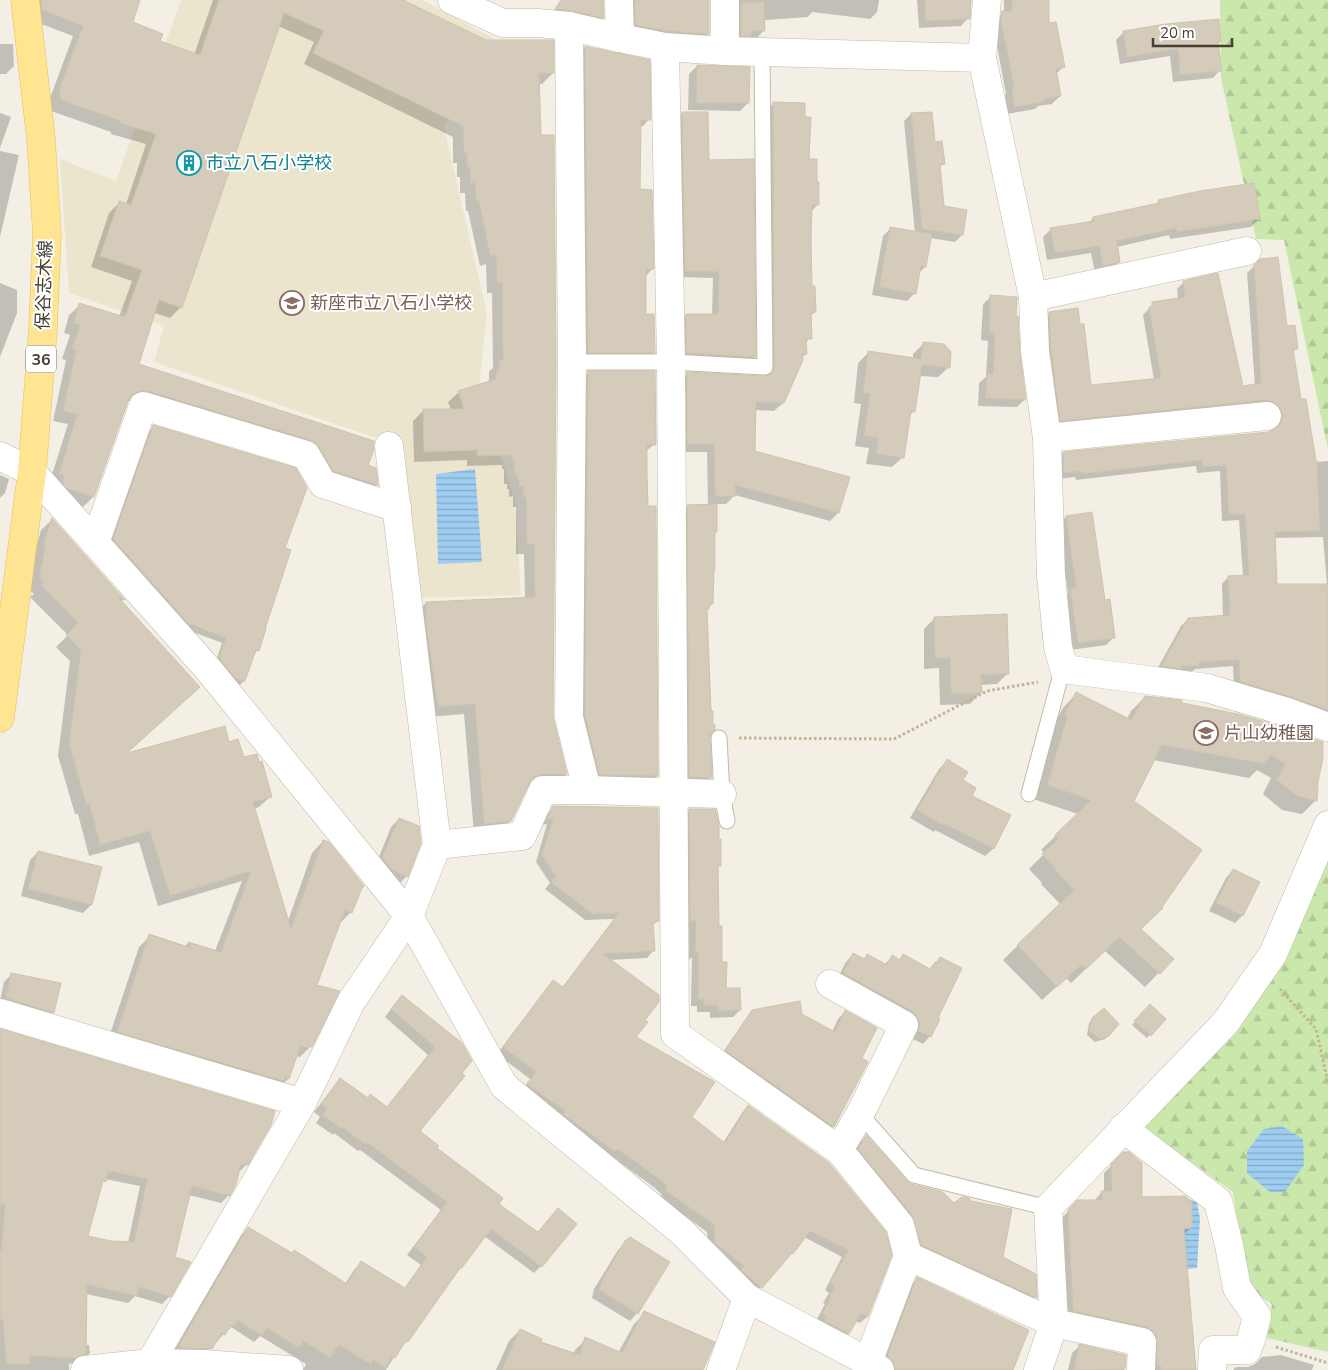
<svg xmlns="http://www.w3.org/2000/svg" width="1328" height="1370" font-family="'Nunito Sans','Noto Sans JP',sans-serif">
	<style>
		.education { fill: #ece5ce }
		.forest { fill: url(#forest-firs) }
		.water { fill: url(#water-rules) }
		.shadow { fill: #0003; fill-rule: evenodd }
		.building { fill: #d4cbba; stroke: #cfc3ad; fill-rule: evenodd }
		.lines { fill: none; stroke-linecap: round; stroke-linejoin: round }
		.lane-casing { stroke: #c1baaa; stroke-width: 17 }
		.street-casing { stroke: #c1baaa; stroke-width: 29 }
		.primary-casing { stroke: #e5c260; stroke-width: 29 }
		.path { stroke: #c0b398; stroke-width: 3; stroke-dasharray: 2.5 2.5; stroke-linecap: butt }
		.lane { stroke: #fff; stroke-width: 15 }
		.street { stroke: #fff; stroke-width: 28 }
		.primary { stroke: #ffe491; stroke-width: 28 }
		.labels { text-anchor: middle; stroke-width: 4; stroke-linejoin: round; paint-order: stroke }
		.shield { fill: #fff; stroke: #7d7971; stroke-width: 1 }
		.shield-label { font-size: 16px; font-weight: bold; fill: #453f34 }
		.culture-label { font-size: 18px; fill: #0d838f; stroke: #fff; text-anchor: start }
		.street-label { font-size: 18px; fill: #453f34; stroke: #fff }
		.education-label { font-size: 18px; fill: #785e54; stroke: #fff; text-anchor: start }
	</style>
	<defs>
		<pattern id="forest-firs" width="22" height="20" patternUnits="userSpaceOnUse" patternTransform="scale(1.25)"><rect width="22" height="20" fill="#cbe8ac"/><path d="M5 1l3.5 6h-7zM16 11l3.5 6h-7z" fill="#b0c895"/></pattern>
		<pattern id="water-rules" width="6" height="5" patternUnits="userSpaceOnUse" patternTransform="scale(1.25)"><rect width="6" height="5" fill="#9fcdf1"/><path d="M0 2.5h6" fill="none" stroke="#83a8c4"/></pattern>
	</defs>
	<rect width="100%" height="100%" fill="#f3efe5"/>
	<path class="education" d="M181,0H423L494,39L444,127L487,314L479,385L515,501L521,595L422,598L400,446L154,362L164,326L69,293L60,159L116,181Z"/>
	<g class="forest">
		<path d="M1220,0H1328V450L1284,240L1256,239L1221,78Z"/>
		<path d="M1328,847V1352L1267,1338L1272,1304L1247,1289L1233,1192L1143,1127L1237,1032L1286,957Z"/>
	</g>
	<g class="water">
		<path d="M475,469L482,562L438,564L436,474Z"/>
		<path d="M1282,1126L1303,1139L1304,1165L1285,1192H1270L1247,1173V1151L1264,1129Z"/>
		<path d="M1186,1198L1197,1202L1200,1219L1197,1268L1145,1273Z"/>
	</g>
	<g class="shadow">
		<path d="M37,0H139L131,22L159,42L194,55L213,0H400L553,73L542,84H538L552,717L566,774L555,784H531L526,786L510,821L500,832L474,834L464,714L428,717L416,613L426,603L525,599L524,554H516V507H513V496L509,497V489H507V484H504V469H502V465L467,466V460L414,462L413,421L424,410H451L448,402L459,392L486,383L489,380V371L493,368L492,293H487L486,264L480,266L468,211H466L465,193H460V177H457V163H453V137L304,64L314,42L278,26L181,307L170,318L154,313L138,365L373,442L367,466L375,469L377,485L366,495L309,458L136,401H128L127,402L93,497L83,507L57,499L49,484L68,424L53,421L66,360L62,359L70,335L64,333L69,315L80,305L119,317L132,281L91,267L109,213L120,202L126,204L146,144L111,134V132L51,111L49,101L73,36L41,24Z"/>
		<path d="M602,0L603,18L595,25L549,16L562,1Z"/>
		<path d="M626,0H708V34L701,41L628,32Z"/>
		<path d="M732,0H879L877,12L870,19L812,12L808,17L765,20L764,30L757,38H747L734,43Z"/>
		<path d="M917,0H970L968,18L961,26L919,28Z"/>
		<path d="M1004,0H1048V24L1063,67L1056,74L1060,96L1052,104L1038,106L1035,109L1007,114L1005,96L1006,94L994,30V20L1004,12Z"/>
		<path d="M1124,32L1220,41L1217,44L1220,70L1213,78L1173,82L1170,56L1120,64L1116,40Z"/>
		<path d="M0,44H13L14,66L6,74H0Z"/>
		<path d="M585,47L649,119L643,126H640L638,190L652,269L646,276L644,315L654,352L647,359H581L578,54Z"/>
		<path d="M697,66L748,103L740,111L688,110L689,74Z"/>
		<path d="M774,103L808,161L818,204L811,212V288L815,312L810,316V338L805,343L806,354L802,357L783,403L774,411L755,410L754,452L848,478L838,513L830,521L735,495L726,504H715L716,532L714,534L712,604L706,611L712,726L710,733V778L703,785L682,784L681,513L688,506L708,505L707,452H679V382L687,374L766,378L765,112Z"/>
		<path d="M0,113L11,117L0,148Z"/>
		<path d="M682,114L708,161L754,357L748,363L680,359V322L686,315H712L713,278L679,277L676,120Z"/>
		<path d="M911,114L934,144L943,164L939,168L943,207L966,211L962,235L955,242L930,238L925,267L919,273L915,293L907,301L872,295L883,236L891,228L915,233L904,121Z"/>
		<path d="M0,151L19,155L0,237Z"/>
		<path d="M1159,201L1259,219L1251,227L1170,239L1169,235L1117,247L1119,262L1111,270L1095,273L1091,253L1047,260L1043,237L1051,229L1089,223L1093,218L1155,206Z"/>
		<path d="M1260,260L1286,328L1297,348L1292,353L1300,401L1315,462L1328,461V720L1234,688L1233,666L1195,669L1191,672L1155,673L1181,626L1188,619L1223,617L1222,584L1228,577L1243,576L1239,520L1222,521L1220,471L1197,473L1196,466L1076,480L1075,477L1057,479V460L1064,453L1269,433L1275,431L1276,421L1054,427L1043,320L1050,313L1090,386L1154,380L1143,315L1153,304L1178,299L1177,289L1184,282L1242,387L1255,386L1247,273ZM1323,537L1327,585H1276L1274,538Z"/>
		<path d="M0,283L17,290V313L0,357Z"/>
		<path d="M991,297L1015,317L1025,399L1017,407L978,406L979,383L986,377L988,341L981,340L983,304Z"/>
		<path d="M923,344L949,367L938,377L919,376L914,411L909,416L903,457L892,467L866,464L869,448L855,446L861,404L854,403L858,363L868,353L913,359V354Z"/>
		<path d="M588,373L655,444L646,451L657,776L650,783L593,781L578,723L581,380Z"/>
		<path d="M153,427L284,549L258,650L253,655L244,681L239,686L215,664L222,643L183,628L109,544L148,432Z"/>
		<path d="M0,475L9,479L5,493L0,498Z"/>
		<path d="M1066,517L1114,637L1106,645L1070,650L1063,598L1068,593L1058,525Z"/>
		<path d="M52,520L123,600L121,602L124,756L228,743L243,759L271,796L259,807L254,809L288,921L312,853L323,841L351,912L340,923H339L316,986L311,1046L300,1057L295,1056L288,1079L277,1090L107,1043L139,947L150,936L184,947L188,943L215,951L242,881L158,906L139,842L89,856L78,814H75L58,756L70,661L56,647L68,635L30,597L34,594L29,589L34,555L41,530ZM294,1043L308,1044V1047Z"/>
		<path d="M935,618L1008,673L997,684L980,685L981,692L970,704L940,705L939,668L924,669V629Z"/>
		<path d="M1077,693L1127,719L1131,711L1145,697L1238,715L1317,782L1316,800L1302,814L1282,810L1263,794L1271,778L1257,770L1249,778L1153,760L1132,801L1139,929L1172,959L1145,987L1105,951L1071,983L1066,978L1042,1000L1003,960L1060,904L1041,884L1042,883L1029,869L1045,853L1041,850L1078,814L1033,799L1051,730L1063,708Z"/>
		<path d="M947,761L970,796L1010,816L993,849L985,856L935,830L934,832L910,818L939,769Z"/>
		<path d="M554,807L657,921L652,926L653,951L647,958L608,960L643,1020L634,1038L691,1118L723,1143L742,1113L748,1106L890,1255L867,1317L860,1323L855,1321L848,1334L841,1340L816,1321L825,1304L823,1303L829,1293L825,1290L842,1257L804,1237L755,1294L709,1250L707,1232L659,1197L662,1195L655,1188L522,1091L530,1079L497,1054L547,988L553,982L562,988L614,919L585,920L545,889L550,883L536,862L547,824L542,825L547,814Z"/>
		<path d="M690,810L720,865L717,868L718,927L720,963L725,989L740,1010L733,1017L710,1018V1012H697V1006H691L692,957L688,961L689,928H683L682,817Z"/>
		<path d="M399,819L407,876L399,884L375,867L391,827Z"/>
		<path d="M38,852L100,868L91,905L83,913L21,896L30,860Z"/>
		<path d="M1233,870L1242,916L1235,923L1209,911L1226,878Z"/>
		<path d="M853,954L864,959L867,956L884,965L892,957L899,960L903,956L929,969L940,958L937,1019L930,1036L923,1044L911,1038L836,981L846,962Z"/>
		<path d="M12,974L53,1012L45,1020L0,1001L4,982Z"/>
		<path d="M395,1004L461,1044L418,1132L497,1204L541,1266L534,1273L484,1236L407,1341L399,1349L386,1370H303L306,1364L260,1336L254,1342L231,1327L217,1341L216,1340L203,1356L172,1353L241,1236L248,1228L345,1284L354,1270L361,1263L404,1289L421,1265L407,1255L441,1210L360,1150L358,1151L334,1133L333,1135L316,1123L320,1117L314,1112L340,1079L367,1099L386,1108L428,1055L385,1017Z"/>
		<path d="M1150,1006L1165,1019L1147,1038L1132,1025Z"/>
		<path d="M1104,1010L1109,1035L1105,1039L1095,1042L1087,1035L1089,1023Z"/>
		<path d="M753,1011L801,1014L832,1032L838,1019L845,1012L861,1059L867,1062L833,1127L826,1134L719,1058L746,1019Z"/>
		<path d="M0,1031L247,1164L239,1172L229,1195L221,1203L189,1195L173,1258L170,1296L162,1304L135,1296L128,1303L86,1294L84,1345H89L90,1353L82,1361L69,1364V1370H0ZM105,1179L140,1186L128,1243L111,1242L87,1237L101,1185Z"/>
		<path d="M866,1137L906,1182L1002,1258L1036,1296L1029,1303L915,1252L852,1156L859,1143Z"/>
		<path d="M1124,1153L1141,1198L1191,1228L1183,1235L1192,1370H1150L1151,1350L1065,1318L1061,1219L1078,1201H1094L1102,1192H1104V1173Z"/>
		<path d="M630,1239L637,1313L630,1321L592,1298L594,1289L618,1250Z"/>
		<path d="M917,1279L1011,1370H886L880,1364L910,1286Z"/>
		<path d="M645,1313L701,1370H496L509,1341L520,1330L539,1342L573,1355L575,1350L586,1339L618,1353L634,1324Z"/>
		<path d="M1080,1346L1125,1356L1124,1370H1068L1072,1353Z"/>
		<path d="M1281,1355L1314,1365L1312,1370H1233L1236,1367H1248L1255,1364L1262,1357Z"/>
	</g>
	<g class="building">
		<path d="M41,0H140L133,22L163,34L160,41L200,55L219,0H403L486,40H554V73H539L541,135H554L556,362L553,717L567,774H543L534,777L529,784L511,821L484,824L475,704L438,707L426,624V602L535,597L534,544H527L526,497H523V486L519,487V479H517V474H514V459H512V455L477,456V450L424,452L423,409H464L458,391L496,379V371H499V360H503L502,283H497L496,255L490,256L479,201H476L475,183H470V167H467V153H464L463,126L313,53L324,31L284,13L182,308L159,300L139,364L374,441V450L368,465L376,468L378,485L333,471L319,447L310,440L148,391H140L133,394L128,401L94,497L68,489L62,483L64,475L59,474L77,414L63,411L76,350L72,348L80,325L74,323L79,303L125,317L142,270L100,256L119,201L131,205L156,134L120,123L121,121L61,100L59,89L83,26L42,10Z"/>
		<path d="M561,0H603L604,18L572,11L555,9Z"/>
		<path d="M635,0H709V34L667,31L635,25Z"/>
		<path d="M925,0H971L970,19L925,21Z"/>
		<path d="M1012,0H1049V23L1056,22L1065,67L1056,69L1061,96L1044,99V102L1014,107L1012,87L1014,86L1001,21L1002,11H1012Z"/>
		<path d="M764,2L765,31H751V36H741V3Z"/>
		<path d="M1219,19L1221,42H1218L1222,71L1180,75L1178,49L1127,57L1123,31L1166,24Z"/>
		<path d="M585,46L650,60L651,120H641L640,189L652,190L654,269H646V314H654L655,353H588Z"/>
		<path d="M697,65L750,67L749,103H696Z"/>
		<path d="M773,102L805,103V117H811L809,159H817V182H819V205H812L811,239L812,286H815L816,312H811L812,339H806L807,354H803V360L784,403L756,402L755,451L850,477L839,513L735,485L736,496L715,497L714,444H687V372L764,376L770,375L774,367Z"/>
		<path d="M682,112H708L709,160L754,159L756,357L686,353V314H718L719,272L685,271Z"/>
		<path d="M932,112L935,142L942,141L945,164L940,165L944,206L967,210L963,235L922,229L911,113Z"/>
		<path d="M1254,183L1260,219L1177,232L1176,228L1117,241L1120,262L1103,266L1099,246L1055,253L1050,228L1094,221L1093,217L1159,203L1158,200L1200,191Z"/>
		<path d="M890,227L932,234L926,267L921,266L916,294L879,287Z"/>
		<path d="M1278,257L1287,326L1295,325L1298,349H1293L1301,399H1306L1316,461H1317L1320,531L1275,532L1277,584H1328V710L1292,697L1240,682L1239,660L1199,662V666H1182V669L1161,666L1188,618L1230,615L1228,576L1249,575L1245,514L1229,515L1226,465L1203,467L1202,460L1082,474V471L1064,473L1063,452L1269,432L1276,428L1281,422L1283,415L1279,407L1273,402L1265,400L1060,421L1051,350L1049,312L1078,308L1080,324H1084L1091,385L1161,378L1149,307L1152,306V302L1185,297L1183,281L1218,273L1243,386L1261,383L1254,265L1260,259Z"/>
		<path d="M990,295L1017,297L1016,316H1018L1020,353L1026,400L985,398L987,374H993L995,333H989Z"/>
		<path d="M923,342L944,344L951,352L950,368L922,365L915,412L911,411L904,458L876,454L878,438L864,436L870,394L863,393L868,351L921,359Z"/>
		<path d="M588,371H655L656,445H647V473L648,506H656L658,776L599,775L585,715Z"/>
		<path d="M153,425L296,468L307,488L285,548L291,550L265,629H266L259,651L256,650L245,681L235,678L219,658L226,638L188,623L113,539Z"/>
		<path d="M717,504V532H715V569H714L713,604H709V609H707L711,711H713V725H715V730L711,733L710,738L712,778L689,777L687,505Z"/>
		<path d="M1092,512L1105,600L1110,599L1115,638L1078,643L1070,589L1076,588L1066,516Z"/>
		<path d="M52,518L125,600L118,597L200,687L127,753L225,726L229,742L238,739L244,757L257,754L259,762L262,761L272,797L253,802L291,929L323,840L329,842L364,886L362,888L352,913L345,910L317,985L340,991L312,1047L301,1044L289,1079L286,1076L284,1081L117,1032L149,934L191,948L188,942L221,952L251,871L170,896L150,831L100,845L89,803L86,804L69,744L81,650L66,635L78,623L41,585L44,582L39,577L45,548L44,543Z"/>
		<path d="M1007,614L1009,674L981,675L982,693L951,694L950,658H935L934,617Z"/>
		<path d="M1076,692L1131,720L1145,696L1182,700V703L1238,714L1282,727L1323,742V758L1318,782L1317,801L1297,796L1277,780L1285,764L1271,755L1265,764L1162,745L1134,801L1202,850L1162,907L1163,908L1141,929L1174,959L1160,974L1119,937L1086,969L1081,965L1057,987L1017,945L1074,890L1054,869L1056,868L1042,854L1058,839L1055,835L1091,800L1047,785L1067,717L1064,716Z"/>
		<path d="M947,759L968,772L963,780L976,788L972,796L1011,815L994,849L943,823L942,825L917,810Z"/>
		<path d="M553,806L658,808L659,921L653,923L655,951L603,954L659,995V1002L645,1020L648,1022L636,1037L715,1082L692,1117L725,1143L748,1105L828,1162L886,1232L892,1255L868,1317L861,1313L849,1334L824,1321L826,1316L822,1314L831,1297L829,1296L835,1286L830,1283L848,1250L810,1231L793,1254L792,1253L762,1288L741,1270L744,1266L715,1243L714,1225L665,1190L667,1187L662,1181L617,1149L615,1152L563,1114L565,1111L527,1084L536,1072L503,1047L553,980L563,987L619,913L592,914L551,882L556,876L542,855L553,818L547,819Z"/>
		<path d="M689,809H715L719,826V839H721V866H718L719,926H722V962H727L726,988H740L741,1010L717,1011V1005H704V999L698,1000V951L695,956L696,921H690Z"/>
		<path d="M399,818L419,826L421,843L408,877L392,870L382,858Z"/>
		<path d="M38,851L102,867L92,905L28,889Z"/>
		<path d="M1233,869L1260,882L1243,916L1216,903Z"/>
		<path d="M853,953L865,959L867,954L887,965L892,955L900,960L903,954L930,969L935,962L937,963L940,957L962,968L938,1018L940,1019L931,1037L918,1031L920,1024L917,1017L912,1011L843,973Z"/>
		<path d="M11,973L61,983L54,1013L6,998Z"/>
		<path d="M402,995L462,1043L472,1061L462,1073L465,1076L420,1131L439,1146L437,1148L503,1198L499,1204L538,1232L558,1208L577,1224L542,1267L491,1229L461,1269L460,1268L408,1342L406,1341L395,1358L392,1357L385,1368L373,1360L371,1365L339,1345L330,1358L303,1341L299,1348L267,1328L262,1336L238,1320L234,1326L231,1325L225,1335L222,1333L212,1349L183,1348L179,1345L248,1227L292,1253L294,1250L347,1284L361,1261L405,1288L427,1257L414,1247L447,1202L368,1143L366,1145L342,1127L341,1129L322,1115L327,1109L321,1104L340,1078L368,1098L370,1094L387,1107L435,1047L391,1009Z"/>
		<path d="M800,1001L802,1014L835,1032L845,1010L877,1028L862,1058L868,1062L834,1127L725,1050L752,1010Z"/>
		<path d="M1150,1004L1166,1019L1151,1036L1134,1021Z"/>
		<path d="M1104,1008L1119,1024L1109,1036L1099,1039L1089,1031L1092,1018Z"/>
		<path d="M0,1029L275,1111L271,1125L248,1165L241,1164L236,1184L230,1196L192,1186L175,1257L191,1262L171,1297L139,1287L137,1296L87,1285L86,1354L75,1358L29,1356L30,1364H6L3,1320H0V1251L1,1252L5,1204H0ZM108,1171L147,1179L134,1242L111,1241L88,1236L103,1181L106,1182Z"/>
		<path d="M866,1135L907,1181L911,1184L943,1192L954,1203L962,1197L969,1198L971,1201L1012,1209L1003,1257L1036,1274L1037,1298L921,1245L912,1215L858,1149Z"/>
		<path d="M1123,1152H1129L1142,1163V1197L1186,1196L1189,1201H1192V1228L1184,1229L1196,1370H1161V1366L1157,1367L1156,1336L1152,1330L1146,1327L1073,1311L1068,1210L1077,1200H1102L1101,1191H1112L1111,1164Z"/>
		<path d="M630,1237L670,1262L638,1314L599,1290L602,1280L625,1241Z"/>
		<path d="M917,1277L1029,1330L1013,1370H895L894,1363L887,1356Z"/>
		<path d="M644,1311L715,1342L703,1370H502L520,1329L542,1339L541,1342L580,1355L585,1337L622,1353Z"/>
		<path d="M1079,1344L1126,1355L1125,1369L1074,1370Z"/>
	</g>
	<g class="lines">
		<defs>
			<g id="lane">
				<path d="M572,362H671L765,367L762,52"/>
				<path d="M719,738L722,794L727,821"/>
				<path d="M1029,794L1060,678L1064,669"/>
				<path d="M860,1114L914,1175L1048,1208"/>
			</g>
			<g id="street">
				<path d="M452,0L503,23H538L569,26L620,38L665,47L725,51L982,58"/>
				<path d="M619,0L620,38"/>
				<path d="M725,0V51"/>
				<path d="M987,0L982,58L1033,297L1035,351L1047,438L1051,576L1058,647L1064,669L1207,688L1287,712L1328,727"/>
				<path d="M569,26L572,362L569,717L587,790"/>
				<path d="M665,47L671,362L675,1034L839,1150L900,1225L908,1256L868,1362L880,1370"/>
				<path d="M1033,297L1247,251"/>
				<path d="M1047,438L1267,416"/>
				<path d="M389,446L437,845"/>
				<path d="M0,456L32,472L208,669L409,916L504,1086L682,1232L747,1298L868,1362"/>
				<path d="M95,543L143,406L306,455L323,484L397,508"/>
				<path d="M830,984L904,1025L860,1114L839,1150"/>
				<path d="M0,1013L302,1103"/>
				<path d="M1123,1128L1218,1201L1229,1245L1237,1288L1257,1316L1251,1340L1247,1350H1213L1212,1370"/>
				<path d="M908,1256L1054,1323L1142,1342L1141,1370"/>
				<path d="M150,1363L302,1103L351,1002L409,916L437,845L522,836L543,790H587L722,794"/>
				<path d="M85,1370L150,1363L204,1364L289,1370"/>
				<path d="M721,1370L747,1298"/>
				<path d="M1038,1370L1054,1323L1048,1208L1226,1022L1273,954L1328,825"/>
			</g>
			<path id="primary" d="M0,718L32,472L43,328L47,234L41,139L25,0"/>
		</defs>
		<use href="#lane" class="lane-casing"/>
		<use href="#street" class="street-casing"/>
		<use href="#primary" class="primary-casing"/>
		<g class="path">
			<path d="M739,738L894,739L987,691L1038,682"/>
			<path d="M1280,989L1316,1029L1328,1083"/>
			<path d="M1276,1347L1328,1363"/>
		</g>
		<use href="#lane" class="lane"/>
		<use href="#street" class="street"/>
		<use href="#primary" class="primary"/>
	</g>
	<defs>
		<symbol id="building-ring" viewBox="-11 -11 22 22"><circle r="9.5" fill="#fff" stroke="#0f9aa8" stroke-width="1.5"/><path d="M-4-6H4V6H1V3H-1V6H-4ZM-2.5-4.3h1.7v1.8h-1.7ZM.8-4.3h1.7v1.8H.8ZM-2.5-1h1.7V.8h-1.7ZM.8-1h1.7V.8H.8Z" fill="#0f9aa8"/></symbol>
		<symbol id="school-ring" viewBox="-11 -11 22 22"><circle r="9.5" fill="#fff" stroke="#8d6e63" stroke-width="1.5"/><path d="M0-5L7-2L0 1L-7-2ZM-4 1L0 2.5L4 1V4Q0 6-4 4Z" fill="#8d6e63"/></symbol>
	</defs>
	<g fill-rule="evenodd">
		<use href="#building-ring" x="175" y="149" width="28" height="28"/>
		<use href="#school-ring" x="278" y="289" width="28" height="28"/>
		<use href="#school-ring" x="1192" y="719" width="28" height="28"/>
	</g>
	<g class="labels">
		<rect class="shield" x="26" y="345.5" width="30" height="27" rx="4"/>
		<g class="shield-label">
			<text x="41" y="365">36</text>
		</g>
		<g class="culture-label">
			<text x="206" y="169">市立八石小学校</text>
		</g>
		<g class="street-label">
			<text transform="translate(44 285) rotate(-88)" y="6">保谷志木線</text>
		</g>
		<g class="education-label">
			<text x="310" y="309">新座市立八石小学校</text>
			<text x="1224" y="739">片山幼稚園</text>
		</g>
	</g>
	<path d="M1153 38v8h79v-8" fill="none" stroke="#453f34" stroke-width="2.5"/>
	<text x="1160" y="38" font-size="15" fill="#453f34" stroke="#ffffff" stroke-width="4" paint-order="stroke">20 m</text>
</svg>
